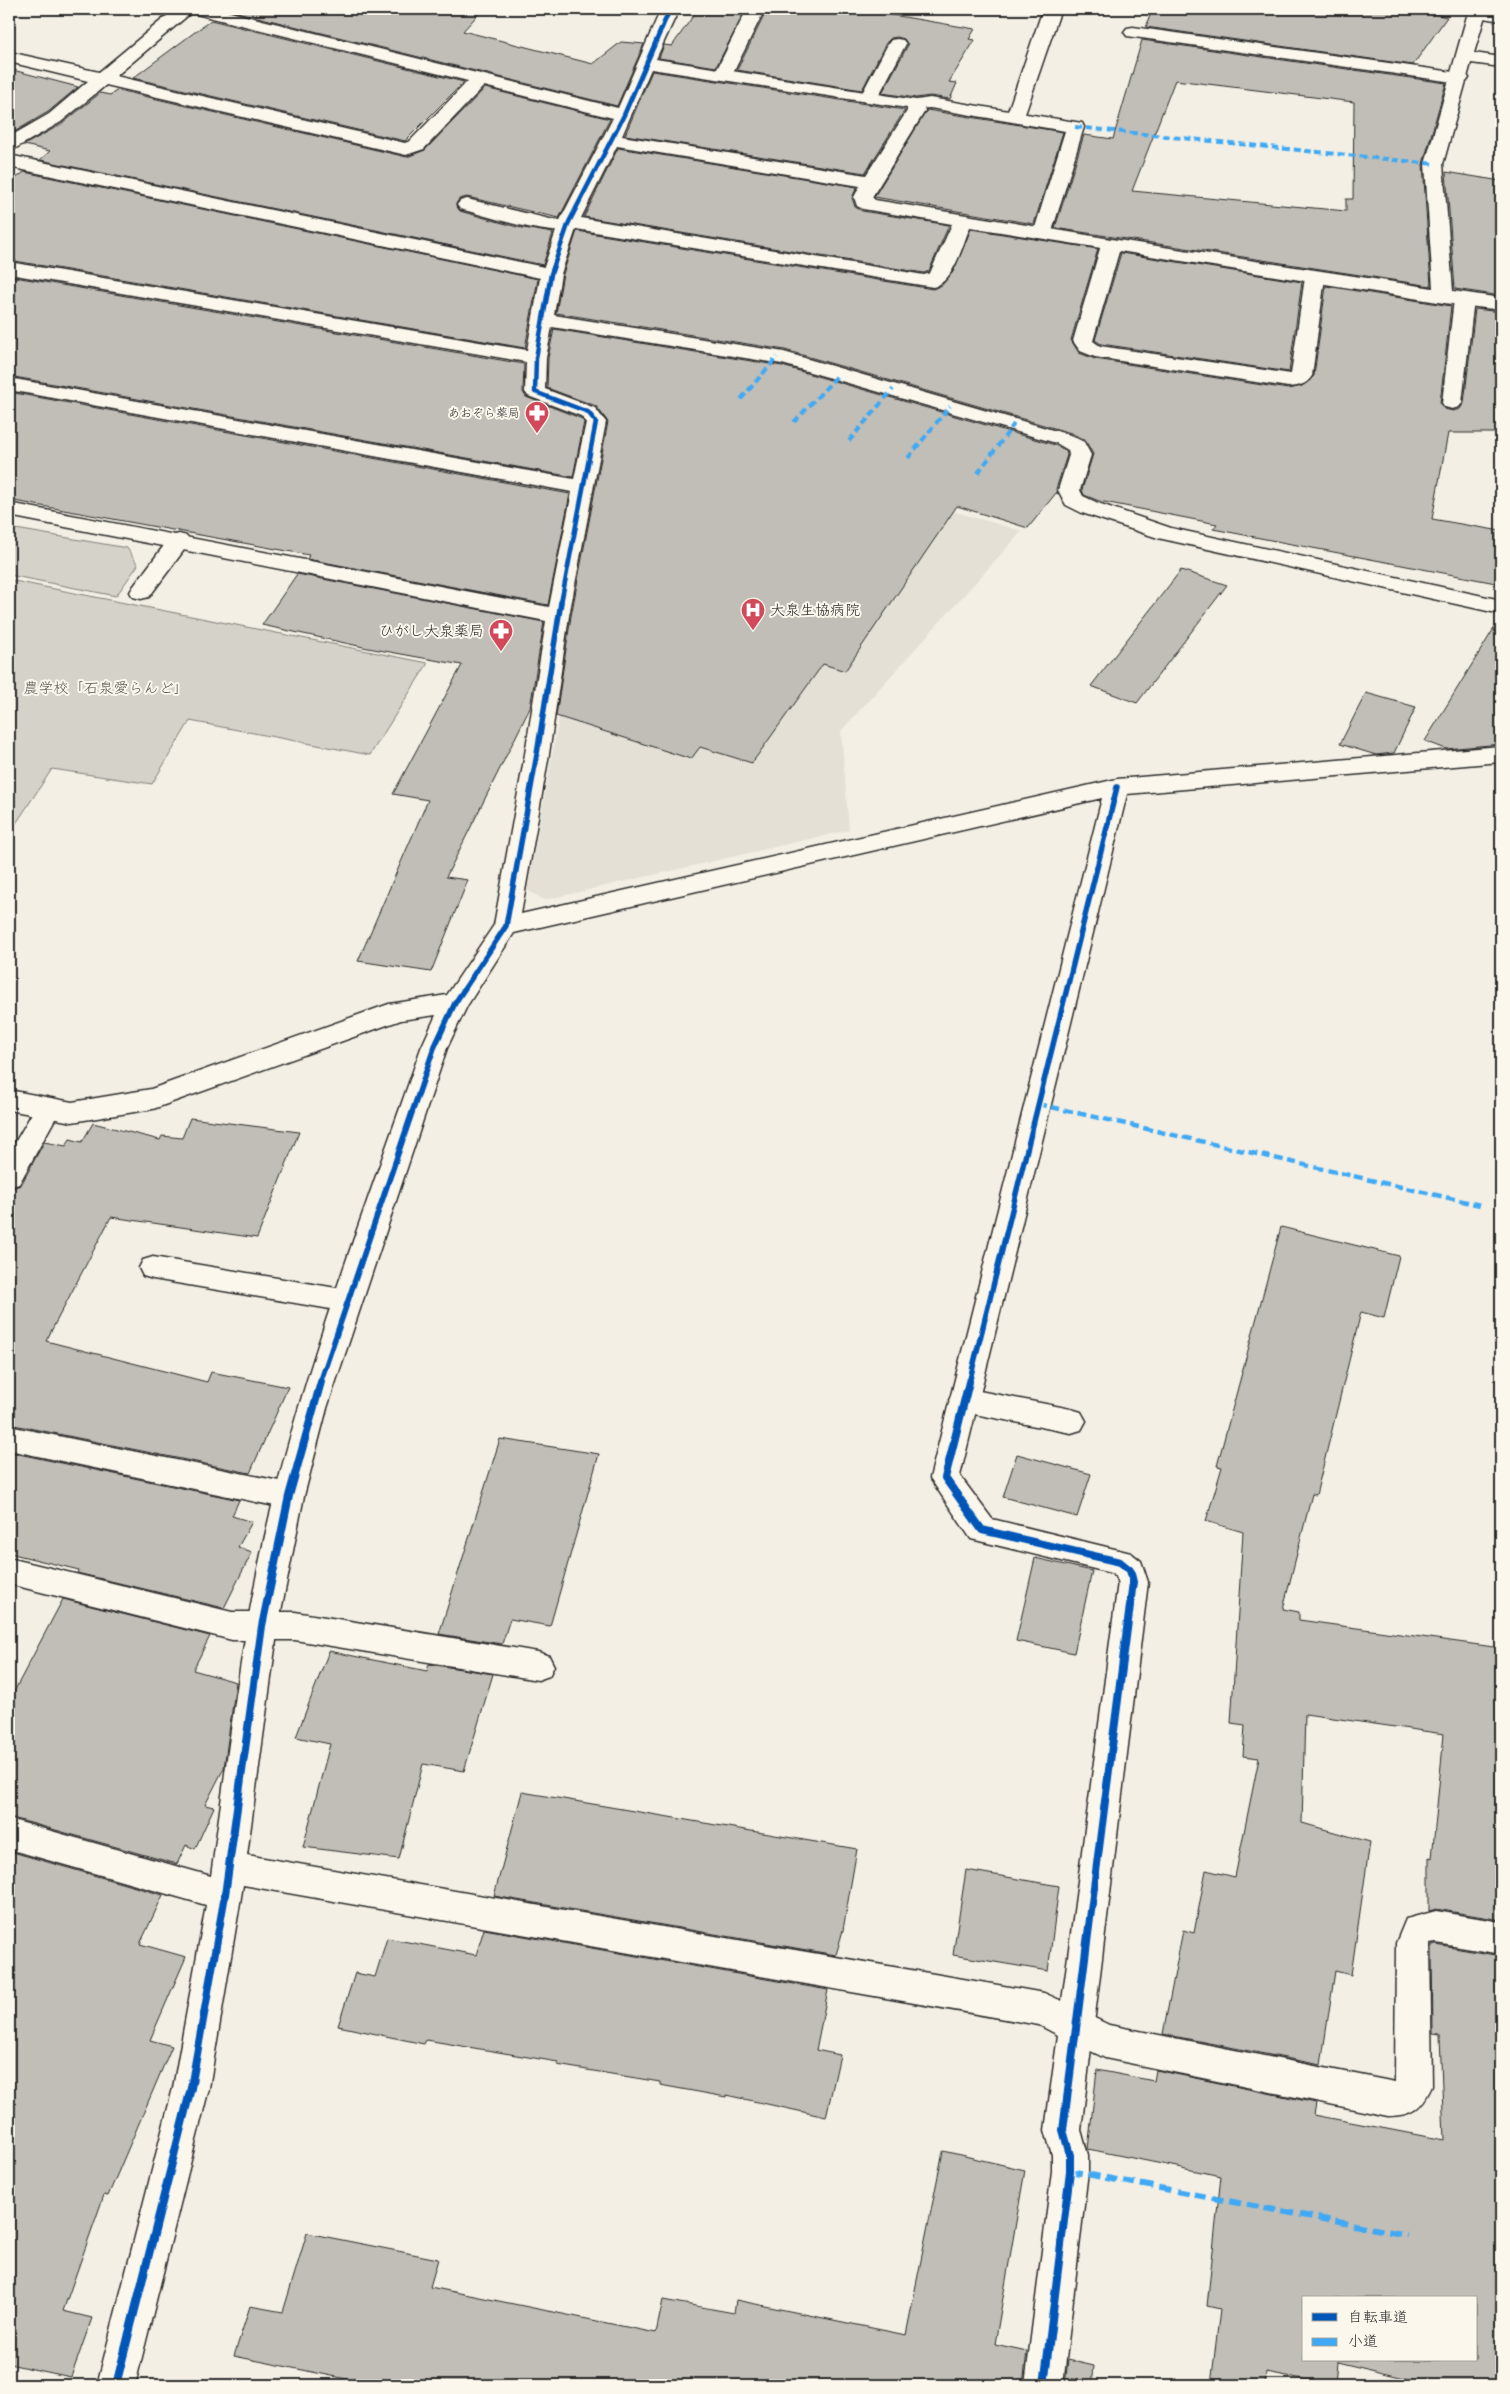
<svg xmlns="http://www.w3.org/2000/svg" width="1510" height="2394" font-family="Dekko,'Klee One',sans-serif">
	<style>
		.built { fill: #e4e0d6 }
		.green { fill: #d5d2c9; stroke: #807e7a }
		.building { fill: #c0beb6; stroke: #2b2b2b; fill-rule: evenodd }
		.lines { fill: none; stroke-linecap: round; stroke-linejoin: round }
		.lane-casing { stroke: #2b2b2b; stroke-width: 3 }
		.street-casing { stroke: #2b2b2b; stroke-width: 3 }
		.lane { fill: #fbf7ec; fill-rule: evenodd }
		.street { fill: #fbf7ec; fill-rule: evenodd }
		.quiet-far2 { stroke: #3fa9f5; stroke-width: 4; stroke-dasharray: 7 4; stroke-linecap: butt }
		.quiet-far1 { stroke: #3fa9f5; stroke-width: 4.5; stroke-dasharray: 9 4.5; stroke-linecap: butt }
		.quiet { stroke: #3fa9f5; stroke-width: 6; stroke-dasharray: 12 6; stroke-linecap: butt }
		.cycleway-far2-casing { stroke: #fbf7ec; stroke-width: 7 }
		.cycleway-far1-casing { stroke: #fbf7ec; stroke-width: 9 }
		.cycleway-casing { stroke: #fbf7ec; stroke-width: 11 }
		.cycleway-far2 { stroke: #0057b8; stroke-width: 4.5 }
		.cycleway-far1 { stroke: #0057b8; stroke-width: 5.5 }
		.cycleway { stroke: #0057b8; stroke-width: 8 }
		.labels { text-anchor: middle; stroke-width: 4; stroke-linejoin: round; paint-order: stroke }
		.far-poi-label { font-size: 12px; fill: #2b2b2b; stroke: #fbf7ec; text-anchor: end }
		.poi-label { font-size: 15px; fill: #2b2b2b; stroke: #fbf7ec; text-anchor: start }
		.park-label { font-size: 15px; fill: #565552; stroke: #fbf7ec }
	</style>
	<rect width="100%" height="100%" fill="#f3efe4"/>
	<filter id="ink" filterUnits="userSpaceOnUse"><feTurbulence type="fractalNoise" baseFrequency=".02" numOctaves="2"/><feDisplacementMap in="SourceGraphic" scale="10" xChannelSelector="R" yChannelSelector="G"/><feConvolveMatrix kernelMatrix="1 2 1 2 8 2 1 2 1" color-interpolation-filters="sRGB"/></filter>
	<g filter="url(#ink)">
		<path class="built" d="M615,415L1022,531L841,731L849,830L544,900L527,890Z"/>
		<g class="green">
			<path d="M16,529L127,548L138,565L116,596L9,575V537Z"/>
			<path d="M9,580L428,663L370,755L190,721L152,784L52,769L9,834Z"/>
		</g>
		<g class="building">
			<path d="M225,9H483L463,31L593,64L621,42L644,44L617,106Z"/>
			<path d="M698,9L746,10L716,67L659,58L664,45L672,46Z"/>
			<path d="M781,9H857L975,29L969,39L975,40L949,82L957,83L950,99L930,96L916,98L882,93L908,45L904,39L897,37L891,38L886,43L862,90L737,70L764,16L762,12L777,14Z"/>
			<path d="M1152,9H1413L1447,17L1413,65L1146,27Z"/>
			<path d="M211,20L464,82L405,141L133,78Z"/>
			<path d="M1142,40L1446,83L1423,164L1431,286L1055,228L1084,135L1113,139ZM1175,80L1354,102L1353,199H1346V211L1132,191Z"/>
			<path d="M9,69L78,87L48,112L9,135Z"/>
			<path d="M652,71L905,110L865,173L625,135Z"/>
			<path d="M485,88L610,119L559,218L467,197L459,199L456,204L460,211L517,227L553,233L543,265L40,160L50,151L24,145L62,124L100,93L110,95L118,90L407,157L425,150Z"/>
			<path d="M927,110L1063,132L1034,224L874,197Z"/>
			<path d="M618,148L857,187L852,198L855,207L862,211L949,225L929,271L924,273L584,217Z"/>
			<path d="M24,172L538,279L525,348L9,260V184Z"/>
			<path d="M1446,172L1501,181V296L1455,289Z"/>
			<path d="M971,229L1098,249L1071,340L1079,353L1095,359L1288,389L1302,386L1314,376L1326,286L1451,306L1440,403L1444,409L1453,411L1460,409L1464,403L1475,309L1501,312V433H1448L1432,519L1501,531V584L1213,529L1217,524L1099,501L1084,495L1082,490L1093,454L1085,440L1071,433L785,350L556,313L563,274L577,231L933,289L942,285L953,272Z"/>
			<path d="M1121,253L1302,282L1289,372L1101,344L1095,340Z"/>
			<path d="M9,276L524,364L523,392L526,397L580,418L584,422L573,477L9,376Z"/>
			<path d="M554,329L782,366L1055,445L1066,451L1067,455L1056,489L1058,494L1056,493L1028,528L957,506L845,671L823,664L752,763L700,747L691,759L556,716L571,616L608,422L596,406L547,388L548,358Z"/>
			<path d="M9,392L570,494L548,605L307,559L309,555L9,500Z"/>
			<path d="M1181,570L1227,585L1137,703L1091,686Z"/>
			<path d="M297,574L544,622L530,708L446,877L468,880L431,972L358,961L428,800L393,794L462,665L368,648L262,625Z"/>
			<path d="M1501,617V744L1446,749L1425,741Z"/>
			<path d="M1366,693L1416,707L1394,753L1376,755L1340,744Z"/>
			<path d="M190,1118L299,1132L257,1238L111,1217L46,1341L207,1382L211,1372L288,1387L250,1473L9,1424V1189L21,1185L44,1142L66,1146L70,1139L82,1142L93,1123L160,1140L162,1136L182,1138Z"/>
			<path d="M1281,1227L1399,1256L1384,1318L1361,1312L1316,1495L1312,1494L1283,1609L1299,1612V1620L1501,1648V1920L1436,1909L1429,1911V1857L1432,1858L1444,1734L1305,1714L1302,1823L1370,1842L1351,1975L1335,1971L1321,2065L1163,2034L1183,1930L1194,1933L1206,1870L1235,1877L1259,1758L1243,1756L1245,1725L1231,1723L1243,1532L1206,1521L1222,1467L1217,1466Z"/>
			<path d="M500,1439L599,1454L550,1626L510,1619L502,1644L439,1634Z"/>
			<path d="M9,1452L239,1500L232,1516L252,1522L238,1547L252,1552L224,1608L77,1573L79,1570L9,1553Z"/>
			<path d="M1017,1454L1091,1474L1077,1517L1003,1497Z"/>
			<path d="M1035,1558L1092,1571L1074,1653L1016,1641Z"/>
			<path d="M63,1599L210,1636L193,1670L236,1682L224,1768L205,1805L214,1807L195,1849L186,1845L177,1864L9,1817V1701Z"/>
			<path d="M329,1651L427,1671L429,1664L493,1674L464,1771L423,1764L399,1859L303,1847L330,1744L296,1737Z"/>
			<path d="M522,1792L857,1849L843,1930L836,1955L494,1896Z"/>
			<path d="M9,1851L163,1895L140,1944L186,1957L150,2040L172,2046L108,2196L104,2195L63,2311L92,2318L71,2377L9,2364Z"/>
			<path d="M966,1870L1059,1886L1048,1971L953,1955Z"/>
			<path d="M484,1929L828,1990L816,2050L840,2055L826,2117L726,2095V2097L660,2085V2082L557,2065L558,2062L426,2040L424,2044L338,2026L355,1973L375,1977L387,1938L476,1955Z"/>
			<path d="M1436,1945L1501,1956V2314L1497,2385H1434L1337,2362L1335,2385L1266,2372L1265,2385H1211L1220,2309L1207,2306L1221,2176L1088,2149L1097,2070L1154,2081L1156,2070L1316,2103L1314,2115L1444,2140L1440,2035L1433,2034L1432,1946ZM1304,2298H1476V2360H1304Z"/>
			<path d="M943,2151L1025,2170L995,2344L1027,2351L1023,2385H376L234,2356L250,2306L283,2312L307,2233L438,2259L430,2287L656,2333L663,2300L734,2313L736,2300L906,2335Z"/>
			<path d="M1068,2360L1094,2366L1092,2385H1065Z"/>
		</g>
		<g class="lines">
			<defs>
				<g id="lane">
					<path d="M1471,9L1501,11V21L1471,16L1468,12Z"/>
					<path d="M753,10L759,11L762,15L732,75L729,79H717L714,75L744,15L747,11Z"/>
					<path d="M1133,27L1460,73L1466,74L1469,78L1466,82L1460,83L1127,36L1124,32L1127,28Z"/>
					<path d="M897,39L903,40L906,44L878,97L875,101H863L860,97L888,44L891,40Z"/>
					<path d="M930,98L1082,123L1084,127L1050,238H1036L1033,234L1065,131L930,108L910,109L907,105L910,101Z"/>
					<path d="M467,199L550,219L575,222L578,226L575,230C548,237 488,216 460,209L457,205L460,201Z"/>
					<path d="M1111,239L1118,241L1121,245L1093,341L1100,346L1291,374L1305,277L1308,273H1322L1325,277L1312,376C1306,385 1299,386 1288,387L1095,357L1080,351L1073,341L1101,245L1104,241Z"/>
					<path d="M1464,293L1471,295L1474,299L1462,403L1459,407L1452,409L1445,407L1442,403L1454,299L1457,295Z"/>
					<path d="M179,534L187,536L190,541L187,546L149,597L141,599L133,597L130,592L133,587L171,536Z"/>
					<path d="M48,1098L57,1101L61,1108L19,1184L9,1187V1153L39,1101Z"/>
					<path d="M153,1257L348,1290L358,1293L362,1301L358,1309L348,1312L153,1279L143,1276L139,1268L143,1260Z"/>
					<path d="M964,1388L1071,1409L1081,1412L1086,1421L1081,1430L1071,1433L964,1412L954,1408L949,1400L954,1392Z"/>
					<path d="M9,1426L289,1483L300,1487L304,1496L300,1505L289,1509L9,1450Z"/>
					<path d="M9,1558L232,1612H295L538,1652L549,1656L554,1666L549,1676L538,1680L295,1640H232L9,1584Z"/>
					<path d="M1436,1911L1501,1922V1954L1436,1943L1430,1944L1432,2086C1422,2108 1412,2116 1388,2116L1105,2058L1064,2038L1059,2026L1064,2014L1076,2009L1109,2025L1395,2082L1396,1943L1406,1919Z"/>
				</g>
				<g id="street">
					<path d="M175,9H218L618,108L661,9H679L656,59L922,101L925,111L872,197L875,200L1111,239L1433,288L1425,164L1469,9H1487L1474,53L1501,57V67L1471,63L1443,164L1453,291L1501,298V310L1444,303L970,227C962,246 954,282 933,287L576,229L561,274L554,315L784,352L1070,435L1084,442L1091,455L1080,490L1083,496L1098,503L1171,528L1501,600V614L1158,538L1082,513L1066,505L1058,490L1069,455L1068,450L1056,443L782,364L552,327L546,358L545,389L595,408L606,422L569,616L549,754L521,914L1117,779L1501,746V762L1127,794L960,1476L992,1519L1131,1553L1141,1561L1148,1582L1081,2130L1088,2155V2171L1063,2385H1025L1052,2171V2155L1045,2130L1058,2035L1039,2025L243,1885L209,2088L135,2385H97L173,2088L206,1905L9,1849V1819L211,1876C229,1748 243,1619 275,1494C313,1342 370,1196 421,1048L436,1015L401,1020L153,1109L72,1122L9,1110V1090L72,1102L151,1089L389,1004L447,995L494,925L525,754L546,621L9,516V503L549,607L572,492L9,390V378L574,479L586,422L581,416L528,396L525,392L526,362L9,274V262L527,350L540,278L9,167V155L544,267L559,222L613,118L484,86L424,149L406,155L106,85L61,122L16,148L9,150V137L49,114L88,81L9,62V52L99,72ZM192,12V13L468,81L410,141L405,143L116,76ZM651,69L907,108V111L866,175L622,136ZM617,146L860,186L854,197L857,206L863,209L952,224L930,273L924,275L581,218ZM1102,798L930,1478L971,1539L1111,1573L1116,1577L1118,1582L1062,2001L1044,1993L247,1855L278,1626L304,1496L327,1408L447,1048L467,1006L514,933Z"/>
					<path d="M1043,9H1061L1024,117L1021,121H1009L1006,117Z"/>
				</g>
			</defs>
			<use href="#lane" class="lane-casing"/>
			<use href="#street" class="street-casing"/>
			<use href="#lane" class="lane"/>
			<use href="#street" class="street"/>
			<g class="quiet-far2">
				<path d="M1075,127L1434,164"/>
				<path d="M741,399L777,357"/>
				<path d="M794,422L839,374"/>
				<path d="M849,441L893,389"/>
				<path d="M908,458L950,406"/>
				<path d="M978,473L1014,424"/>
			</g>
			<path class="quiet-far1" d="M1038,1104L1480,1205"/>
			<path class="quiet" d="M1070,2171L1407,2235"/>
			<defs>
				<path id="cycleway-far2" d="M561,603L596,422L588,412L535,392L536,358L551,274L569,222L624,115L670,9"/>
				<g id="cycleway-far1">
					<path d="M320,1383L434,1048L455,1003L506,926L537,754L561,602"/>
					<path d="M969,1383L1117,787"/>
				</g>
				<g id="cycleway">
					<path d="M969,1382L945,1478L982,1530L1120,1562L1130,1570L1133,1582L1063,2130L1070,2155V2171L1044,2385"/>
					<path d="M116,2385L191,2088L225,1895L262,1626L289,1496L321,1382"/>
				</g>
			</defs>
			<use href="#cycleway-far2" class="cycleway-far2-casing"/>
			<use href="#cycleway-far1" class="cycleway-far1-casing"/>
			<use href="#cycleway" class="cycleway-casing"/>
			<use href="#cycleway-far2" class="cycleway-far2"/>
			<use href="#cycleway-far1" class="cycleway-far1"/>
			<use href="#cycleway" class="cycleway"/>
		</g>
	</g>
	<defs>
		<symbol id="pharmacy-pin" viewBox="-11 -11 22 30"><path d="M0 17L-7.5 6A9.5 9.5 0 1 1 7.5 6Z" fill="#d1495b" stroke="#fbf7ec"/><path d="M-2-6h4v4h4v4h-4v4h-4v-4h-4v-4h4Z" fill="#fff"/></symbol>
		<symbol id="hospital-pin" viewBox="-11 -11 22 30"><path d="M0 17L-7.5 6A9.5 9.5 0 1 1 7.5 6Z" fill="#d1495b" stroke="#fbf7ec"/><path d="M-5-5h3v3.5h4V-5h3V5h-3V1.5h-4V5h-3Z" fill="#fff"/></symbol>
	</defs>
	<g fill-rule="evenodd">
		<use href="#pharmacy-pin" x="523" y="399" width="28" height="38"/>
		<use href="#hospital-pin" x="739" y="596" width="28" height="38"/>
		<use href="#pharmacy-pin" x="487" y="617" width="28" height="38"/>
	</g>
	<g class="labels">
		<g class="far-poi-label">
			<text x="520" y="417">あおぞら薬局</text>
		</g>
		<g class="poi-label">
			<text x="770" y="615">大泉生協病院</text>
			<text x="484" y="636" text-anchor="end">ひがし大泉薬局</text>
		</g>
		<g class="park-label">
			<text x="106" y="693">農学校「石泉愛らんど」</text>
		</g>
	</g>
	<rect width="1510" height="2394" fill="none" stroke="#fbf7ec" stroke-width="30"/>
	<rect x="15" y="15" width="1480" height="2364" fill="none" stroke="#2b2b2b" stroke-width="2" filter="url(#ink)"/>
	<rect x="1302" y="2296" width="175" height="65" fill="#fbf7ec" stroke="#a8a59f"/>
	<rect x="1312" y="2313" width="25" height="8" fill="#0057b8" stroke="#a8a59f"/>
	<text x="1348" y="2322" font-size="15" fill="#2b2b2b">自転車道</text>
	<rect x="1312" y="2338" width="25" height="8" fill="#3fa9f5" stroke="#a8a59f"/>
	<text x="1348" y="2346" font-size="15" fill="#2b2b2b">小道</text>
</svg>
